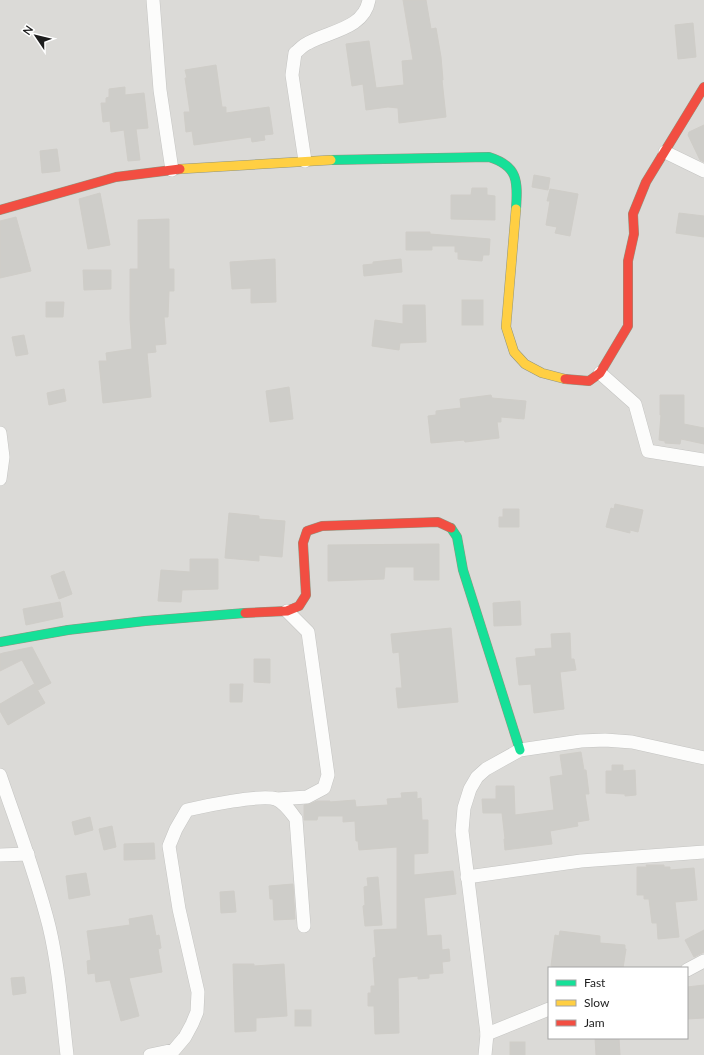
<svg xmlns="http://www.w3.org/2000/svg" width="704" height="1055" font-family="Lato,sans-serif">
	<style>
		.residential { fill: #dbdad7; fill-rule: evenodd }
		.building { fill: #cecdc9; stroke: #cfcdc8 }
		.lines { fill: none; stroke-linecap: round; stroke-linejoin: round }
		.street-casing { stroke: #c4c4c2; stroke-width: 14 }
		.fast-casing { stroke: #91957f; stroke-width: 10 }
		.slow-casing { stroke: #91957f; stroke-width: 10 }
		.jam-casing { stroke: #91957f; stroke-width: 10 }
		.street { stroke: #fcfcfb; stroke-width: 13 }
		.fast { stroke: #16e098; stroke-width: 9 }
		.slow { stroke: #ffcf43; stroke-width: 9 }
		.jam { stroke: #f24e42; stroke-width: 9 }
	</style>
	<rect width="100%" height="100%" fill="#ecebe6"/>
	<path class="residential" d="M0,0H704V1055H0ZM549,968H687V1038H549Z"/>
	<g class="building">
		<path d="M403,0H426L431,29L436,28L441,57L443,80H442L446,117L399,123L398,108L388,107L366,110L363,84L352,86L346,44L369,41L376,88L404,85L402,61L413,60Z"/>
		<path d="M693,23L696,57L678,59L675,25Z"/>
		<path d="M216,65L222,107H226V113L269,107L273,134L264,135L265,140L252,142L251,137L194,145L192,131L186,132L184,112H190L185,78H187L185,70Z"/>
		<path d="M125,87V95L144,93L148,128L136,129L140,160L128,161L124,130L111,132L110,121L103,122L101,103H106V98L109,97V89Z"/>
		<path d="M704,125V162L700,160L688,135L689,132Z"/>
		<path d="M57,149L60,171L42,173L40,151Z"/>
		<path d="M534,175L550,178L548,190L532,187Z"/>
		<path d="M472,188H487V195L495,196V220L451,219V195H471Z"/>
		<path d="M550,189L578,194L570,236L555,233L557,227L546,225L550,201H547Z"/>
		<path d="M100,193L110,245L88,249L79,199Z"/>
		<path d="M679,213L704,216V237L676,233Z"/>
		<path d="M16,217L31,271L0,278V221Z"/>
		<path d="M169,219V269H174V291H169L168,317H164L166,344L155,345L156,352L147,353L151,397L103,403L99,361H107L106,353L132,349L130,319V269H138V220Z"/>
		<path d="M406,232H430V234L490,239L489,255H483L482,261L458,259V252H455V246H432V250H406Z"/>
		<path d="M275,259L276,302L251,303V288L232,289L230,262Z"/>
		<path d="M401,259L402,272L364,276L363,265L373,264V262Z"/>
		<path d="M83,270H111V289L84,290Z"/>
		<rect x="462" y="300" width="21" height="25"/>
		<path d="M46,302H64L63,317H46Z"/>
		<path d="M403,305H425L426,342L400,343L399,350L372,346L375,320L403,324Z"/>
		<path d="M24,335L28,354L16,356L12,337Z"/>
		<path d="M289,387L293,419L270,422L266,391Z"/>
		<path d="M64,389L66,401L49,405L47,393Z"/>
		<path d="M491,395L492,398L526,401L524,419L501,417V422H497L499,438L465,442L464,440L431,443L428,416L436,415V411L461,408L460,399Z"/>
		<path d="M660,395H684V424L704,428V444L681,439L680,444L665,443V441L659,440L661,415H660Z"/>
		<path d="M615,504L643,510L638,532L630,530V533L606,527L611,508L614,509Z"/>
		<path d="M503,509H519V527H499V517H503Z"/>
		<path d="M229,513L259,516V519L285,521L282,557L259,555V561L225,558Z"/>
		<path d="M439,544V580H414V567H385L384,579L328,581V545Z"/>
		<path d="M190,559H218V589L182,590L181,602L158,601L161,570L190,572Z"/>
		<path d="M64,571L72,594L59,599L51,576Z"/>
		<path d="M520,601L521,625L494,626L493,603Z"/>
		<path d="M60,602L63,617L26,625L23,609Z"/>
		<path d="M451,628L458,702L398,708L396,688H402L399,652L393,653L391,634Z"/>
		<path d="M570,633L571,659H574L576,670L560,672L564,709L534,713L531,684L519,685L516,658L536,656L535,649L552,648L551,634Z"/>
		<path d="M32,647L51,683L38,690L22,660L0,671V654L3,653Z"/>
		<path d="M254,659H270V683L254,682Z"/>
		<path d="M34,684L45,703L8,725L0,711V704Z"/>
		<path d="M230,684H243L242,702H230Z"/>
		<path d="M581,752L584,770H586L589,794H585L589,820L577,822L578,826L550,831L552,844L505,850L504,839H505L502,813H483L482,799H496V786H514L515,815L554,810L550,777L563,775L560,755Z"/>
		<path d="M612,765H623V771L635,770L636,795L625,796V794L606,793V771H612Z"/>
		<path d="M417,792V799L421,798L422,820H428V853L414,854V875L453,871L456,894L424,898L427,936L441,935L442,950L449,949L450,961L442,962L443,973L429,974V978L418,979V976L398,978L399,1033L375,1034L374,1006H368V993H371V986H375L373,958L376,957L374,930L397,929V847L359,850L358,841H356L355,821L343,822V816H318L317,820H304V805L310,804L317,801H330V802L355,800L356,807L388,805L387,799L402,798L401,793Z"/>
		<path d="M90,817L93,830L75,835L72,822Z"/>
		<path d="M112,826L116,847L104,850L99,829Z"/>
		<path d="M154,843L155,859L124,860V844Z"/>
		<path d="M646,865H664V867H670V870L694,868L697,900L675,902L679,937L658,939L657,923H652L649,899H644V895H637V867H647Z"/>
		<path d="M86,873L90,895L69,899L66,876Z"/>
		<path d="M378,877L382,925L365,926L363,906L365,905L364,887L368,886L367,878Z"/>
		<path d="M293,884L295,919L274,920L273,899H270L269,886Z"/>
		<path d="M234,891L236,912L221,913L220,892Z"/>
		<path d="M152,915L156,936L159,935L161,948L158,949L162,972L129,978L139,1016L121,1021L110,980L96,982L95,973L88,974L87,961L91,960L87,931L130,925L129,919Z"/>
		<path d="M704,930V952L694,957L685,940Z"/>
		<path d="M560,931L600,936V943L625,945V949H626L623,968H555V967L551,966L555,935L559,936Z"/>
		<path d="M233,964H254V966L284,964L287,1016L256,1018V1031L235,1032Z"/>
		<path d="M24,977L26,993L13,995L11,978Z"/>
		<path d="M704,985V1018L687,1019V987Z"/>
		<rect x="295" y="1010" width="16" height="16"/>
		<path d="M595,1038H619L620,1055H596Z"/>
		<rect x="510" y="1042" width="15" height="13"/>
	</g>
	<g class="lines">
		<defs>
			<g id="street">
				<path d="M153,0L160,90L172,170"/>
				<path d="M665,152L704,171"/>
				<path d="M305,161L292,75L295,53C299,50 303,45 308,43C329,31 364,29 369,0"/>
				<path d="M600,373L635,404L648,451L704,460"/>
				<path d="M0,433L3,457L0,479"/>
				<path d="M0,775C17,825 36,874 49,926C59,968 62,1012 67,1055"/>
				<path d="M277,799L307,797L324,788L328,775L308,632L287,611"/>
				<path d="M0,855L28,854"/>
				<path d="M467,877L581,861L704,852"/>
				<path d="M687,970L704,961"/>
				<path d="M487,1034L549,1009"/>
				<path d="M150,1055L174,1050L185,1037L192,1024L197,1012L198,992L179,909L169,846L176,829L187,810C204,806 261,794 276,799C285,803 290,811 296,819L304,926"/>
				<path d="M485,1055L487,1034L462,831L464,808L470,789L477,777L486,769L520,750L581,741L605,740L632,742L704,758"/>
			</g>
			<g id="fast">
				<path d="M331,160L489,157C518,166 518,181 516,209"/>
				<path d="M451,528L457,537L463,570L520,750"/>
				<path d="M0,642L68,630L145,621L245,613"/>
			</g>
			<g id="slow">
				<path d="M180,169L331,160"/>
				<path d="M516,209L506,327L514,352L525,364L542,373L565,379"/>
			</g>
			<g id="jam">
				<path d="M0,210L116,177L180,169"/>
				<path d="M565,379L589,381L600,373L628,326V261L634,234L633,214L646,182L704,87"/>
				<path d="M245,613L287,611L299,606L306,595L303,543L307,531L322,526L438,522L451,528"/>
			</g>
		</defs>
		<use href="#street" class="street-casing"/>
		<use href="#fast" class="fast-casing"/>
		<use href="#slow" class="slow-casing"/>
		<use href="#jam" class="jam-casing"/>
		<use href="#street" class="street"/>
		<use href="#fast" class="fast"/>
		<use href="#slow" class="slow"/>
		<use href="#jam" class="jam"/>
	</g>
	<rect x="548" y="967" width="140" height="72" fill="#ffffff" stroke="#a5a5a5"/>
	<rect x="556" y="980" width="20" height="6" fill="#16e098" stroke="#a5a5a5"/>
	<text x="584" y="987" font-size="12" fill="#1d1d1d">Fast</text>
	<rect x="556" y="1000" width="20" height="6" fill="#ffcf43" stroke="#a5a5a5"/>
	<text x="584" y="1007" font-size="12" fill="#1d1d1d">Slow</text>
	<rect x="556" y="1020" width="20" height="6" fill="#f24e42" stroke="#a5a5a5"/>
	<text x="584" y="1027" font-size="12" fill="#1d1d1d">Jam</text>
	<g transform="translate(36 36) rotate(305)" stroke="#ffffff" stroke-width="3" paint-order="stroke">
	<path d="M0-3L7 15L0 10L-7 15Z" fill="#1d1d1d"/>
	<text y="-6" font-size="11" font-weight="bold" text-anchor="middle" fill="#1d1d1d">N</text>
	</g>
</svg>
